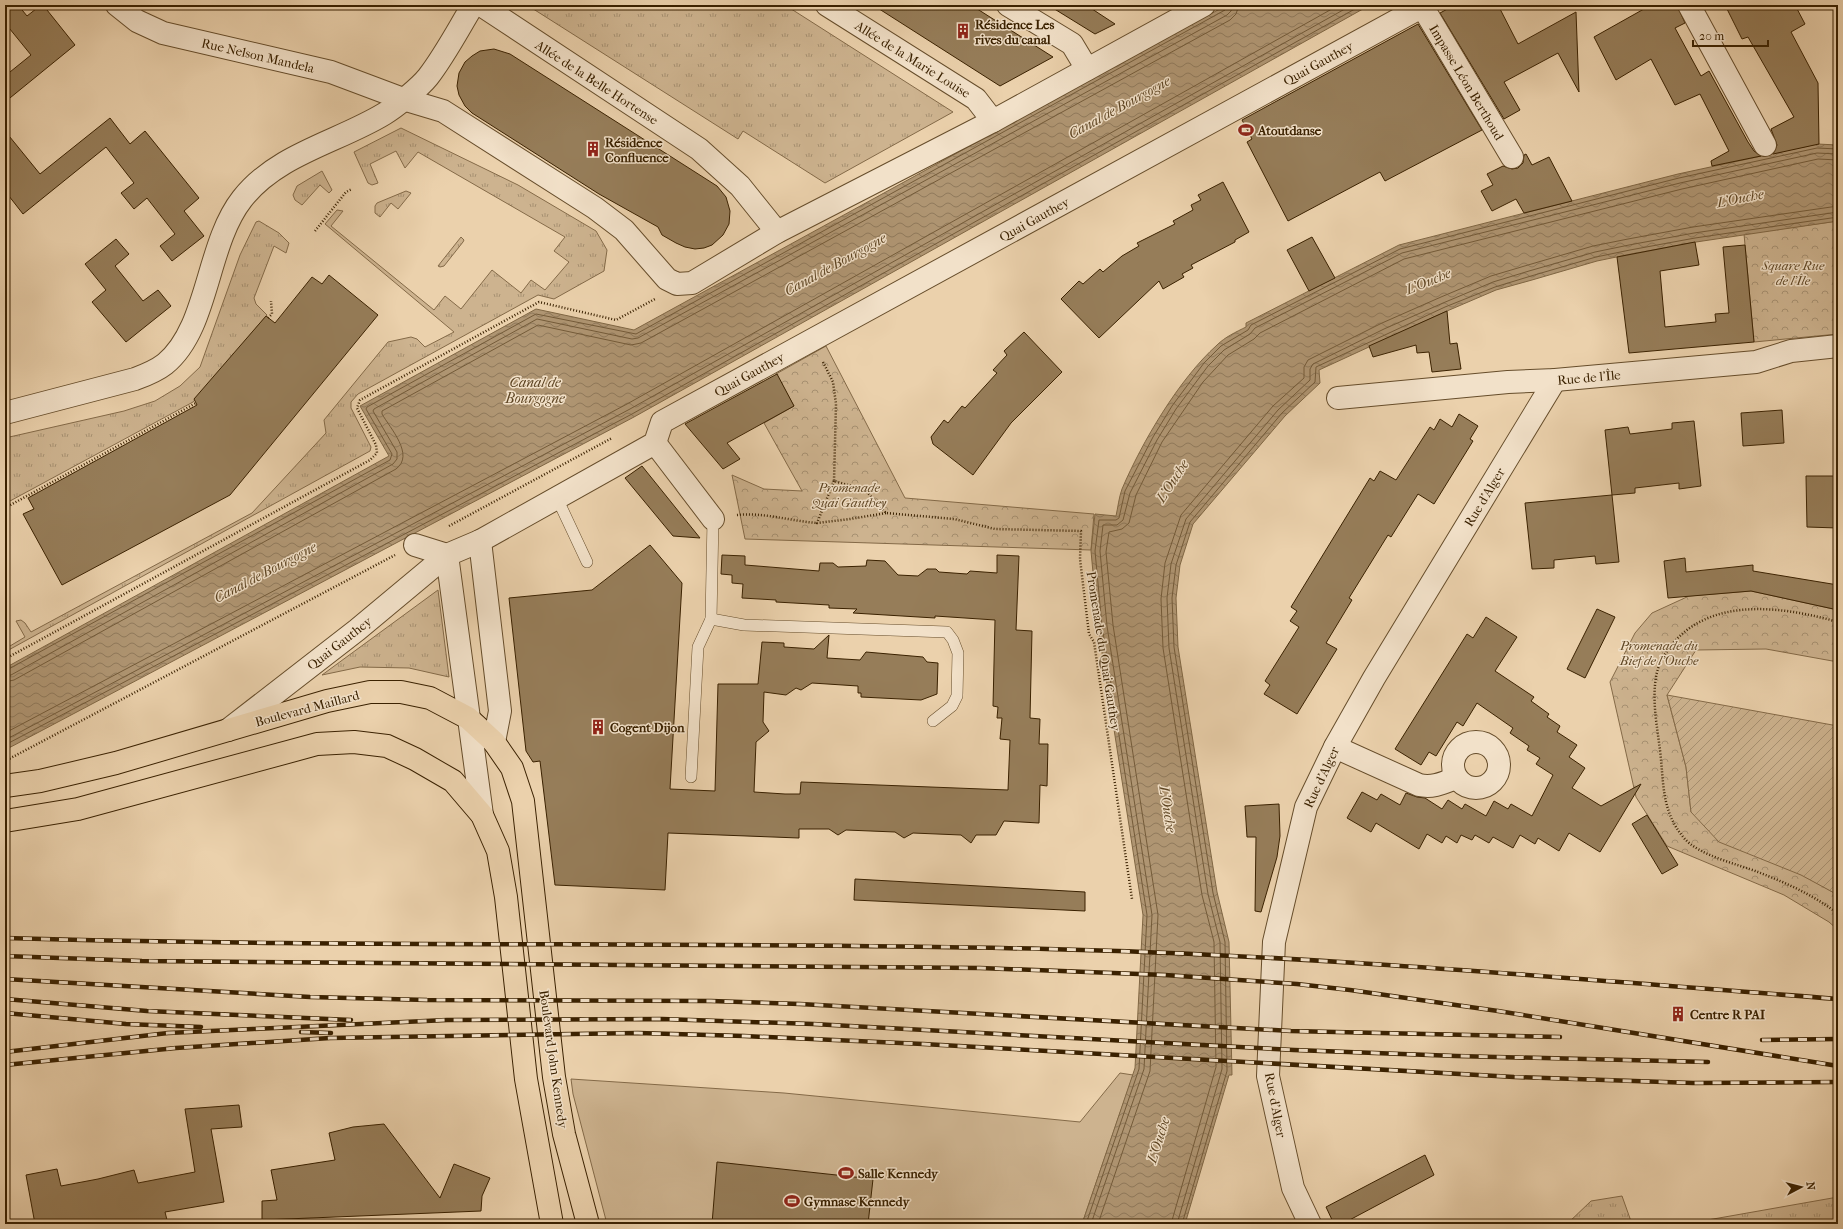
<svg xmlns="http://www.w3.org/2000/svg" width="1843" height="1229" font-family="'IM FELL French Canon',serif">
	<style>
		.grass { fill: url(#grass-tufts); stroke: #846a48 }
		.park { fill: url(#park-crowns); stroke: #846a48 }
		.garden { fill: url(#garden-furrows); stroke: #846a48 }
		.pitch { fill: #cdb38f; stroke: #846a48 }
		.water { fill: url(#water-waves); stroke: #806744 }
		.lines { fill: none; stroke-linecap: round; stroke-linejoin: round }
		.shore { stroke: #745b39; stroke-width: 1 }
		.building { fill: #967d59; stroke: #3a2100 }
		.lane-casing { stroke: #664d2b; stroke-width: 12 }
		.street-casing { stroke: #664d2b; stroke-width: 24 }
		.primary-casing { stroke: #3a2100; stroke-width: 24 }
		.path { stroke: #3a2100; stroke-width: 2.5; stroke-dasharray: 1 2; stroke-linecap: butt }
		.lane { stroke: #f2e1c9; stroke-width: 11 }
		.street { stroke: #f2e1c9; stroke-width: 22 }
		.primary { stroke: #ebd1ac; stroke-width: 22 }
		.rail-casing { stroke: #3a2100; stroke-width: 4.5 }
		.rail { stroke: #f2e1c9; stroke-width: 3; stroke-dasharray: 9; stroke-linecap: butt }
		.labels { text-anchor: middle; stroke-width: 3; stroke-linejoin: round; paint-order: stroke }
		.poi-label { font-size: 13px; font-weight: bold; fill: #3a2100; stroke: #f2e1c9; text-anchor: start }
		.street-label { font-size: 13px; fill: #3a2100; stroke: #f2e1c9 }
		.park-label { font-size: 13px; font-style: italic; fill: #5f4624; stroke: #f2e1c9 }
		.water-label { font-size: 14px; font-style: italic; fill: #5d4422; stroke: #f2e1c9 }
	</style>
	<defs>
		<pattern id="grass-tufts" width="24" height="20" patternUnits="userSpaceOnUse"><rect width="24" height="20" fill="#cdb38f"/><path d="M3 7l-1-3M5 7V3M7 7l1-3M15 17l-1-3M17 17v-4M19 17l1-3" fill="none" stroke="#a79172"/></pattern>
		<pattern id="park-crowns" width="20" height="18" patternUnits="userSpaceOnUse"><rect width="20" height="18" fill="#cdb38f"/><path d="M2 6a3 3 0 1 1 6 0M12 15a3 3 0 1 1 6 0" fill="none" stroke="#a79172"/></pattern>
		<pattern id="garden-furrows" width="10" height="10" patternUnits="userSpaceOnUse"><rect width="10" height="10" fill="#cdb38f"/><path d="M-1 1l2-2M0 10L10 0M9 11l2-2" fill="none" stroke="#a79172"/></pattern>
		<pattern id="water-waves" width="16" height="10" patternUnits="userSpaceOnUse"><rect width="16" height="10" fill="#af9572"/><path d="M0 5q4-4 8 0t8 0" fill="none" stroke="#8f795b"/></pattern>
	</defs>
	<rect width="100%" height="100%" fill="#ebd1ac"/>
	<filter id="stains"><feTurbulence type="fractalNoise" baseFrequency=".005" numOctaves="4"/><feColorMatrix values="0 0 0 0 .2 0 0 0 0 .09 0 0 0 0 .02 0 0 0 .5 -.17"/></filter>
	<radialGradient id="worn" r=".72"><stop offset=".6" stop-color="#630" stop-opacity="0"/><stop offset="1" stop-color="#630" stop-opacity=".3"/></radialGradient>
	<g class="grass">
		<path d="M527,5H785L953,112L825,183L743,131L738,139Z"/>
		<path d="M401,128L518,185L596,231L607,250L604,271L554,299L538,295L358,394L351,402V408L371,447L370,451L5,652V649L25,637L16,621L21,620L25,623L31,632L252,513L326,433L324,420L388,342L411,337L417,339L425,347L454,332L325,224L337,210L343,211L331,226L434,310L445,296L461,309L492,270L521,293L531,280L545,290L569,262L554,251L565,237L418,152L405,168L396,151L370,164L378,183L372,185L368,183L354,152Z"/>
		<path d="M322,171L332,190L329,193L320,185L302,205L295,200L293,195L297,186Z"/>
		<path d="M406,191L411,193L398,209L391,203L380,217L375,213V206L377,203Z"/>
		<path d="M259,221L279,233L289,243L286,253L274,246L254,298L256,304L267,315L193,402L10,501L5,494V438L124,411L155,401L180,386L200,367L240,255L256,222Z"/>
		<path d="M461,237L464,240L463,242L444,266L440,267L438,266Z"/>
		<path d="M438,590L449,677L409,668L360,667L322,675Z"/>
		<path d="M1622,1196L1632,1224H1567L1591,1201Z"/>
		<path d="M1838,1197V1224H1685Z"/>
	</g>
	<g class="park">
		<path d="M1838,221V334L1754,342L1744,234Z"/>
		<path d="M826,346L905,498L1094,514L1091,550L745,539L732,475L764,489L802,491L764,423L794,406L776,374Z"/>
		<path d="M1751,591L1838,610V662L1766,649L1696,650L1667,695L1686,767L1691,812L1838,895V930L1829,922L1784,895L1667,846L1636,797L1610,682L1635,633L1652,613L1689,596Z"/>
	</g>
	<path class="garden" d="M1667,695L1838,726V895L1801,875L1719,842L1691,812L1686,767Z"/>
	<path class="pitch" d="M1120,1073L1133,1075L1082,1224H607L573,1094L571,1079L784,1093L1080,1122Z"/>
	<g class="water">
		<path d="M1227,5H1370L634,417L5,750V668L389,456L360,406L536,309L634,330Z"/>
		<path d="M1817,144L1838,145V221L1696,242L1631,254L1597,261L1532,280L1496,290L1447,311L1319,370L1320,383L1285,416L1193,524L1180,565L1176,598L1178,647L1217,892L1229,942L1232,1075H1229L1185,1224H1082L1135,1068L1143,915L1098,627L1091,551L1095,514L1116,516C1118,507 1119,497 1122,489C1142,442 1179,379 1217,345C1225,337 1236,332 1246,327V323L1399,245L1678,174Z"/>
	</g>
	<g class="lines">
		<g class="shore">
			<path d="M5,671L390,460L392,454L366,409L367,407L536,314L636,334L1225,10L1228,5"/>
			<path d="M5,676L11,675L393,464L397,459V452L373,411L374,409L537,319L632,339L638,338L1227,15L1231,11L1233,5"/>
			<path d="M5,682L14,680L396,469C415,455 390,428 382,414V411L538,325L631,345L641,343L1230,20L1236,14L1239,5"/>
			<path d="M5,733L627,404L1339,5"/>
			<path d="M5,740L630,409L1352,5"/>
			<path d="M5,745L632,414L1362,5"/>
			<path d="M1086,1224L1139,1069L1147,915L1102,626L1095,551L1099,520H1116L1119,518L1125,491L1153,437L1172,406L1204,363L1221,346L1248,330L1251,325L1400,249L1679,178L1817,148L1838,149"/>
			<path d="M1091,1224L1144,1069L1152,915L1107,626L1100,551L1103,525H1117L1123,520L1130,493L1157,440L1176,409L1208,366L1224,350L1250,334L1255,328L1402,253L1680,183L1817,153L1838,154"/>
			<path d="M1098,1224L1150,1071L1158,915L1113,625L1106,552L1109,532L1122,529L1129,523L1136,495L1162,442L1203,382L1228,355L1254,339L1260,333L1404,259L1682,189L1818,159L1838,160"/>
			<path d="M1171,1224L1216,1067L1214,942L1202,895L1163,648L1161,599L1165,563L1181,515L1273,406L1304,378V367L1308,360L1382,323L1441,297L1491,276L1528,265L1593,246L1628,239L1693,227L1838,206"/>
			<path d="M1177,1224L1222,1069L1220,942L1208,894L1169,648L1167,598L1171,564L1186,519L1278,410L1310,380V369L1313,364L1384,329L1443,303L1493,282L1529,271L1595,252L1629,245L1694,233L1838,212"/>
			<path d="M1182,1224L1227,1071L1225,942L1213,893L1174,647L1172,598L1176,565L1190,522L1282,413L1315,382L1316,367L1445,307L1495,287L1531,276L1596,257L1630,250L1695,238L1838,217"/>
		</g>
	</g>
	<g class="building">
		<path d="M5,5H18L27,16L41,5H43L75,45L5,102V76L31,55L5,23Z"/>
		<path d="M873,5H971L1053,57L1000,86Z"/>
		<path d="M1048,5H1086L1115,24L1095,34Z"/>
		<path d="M1455,5H1498L1518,44L1576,12L1579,92L1558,53L1504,82L1520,110L1504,119L1440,13Z"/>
		<path d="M1651,5H1677L1685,23L1675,28L1701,76L1709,71L1748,142L1754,151L1761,156L1712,166L1711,161L1729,151L1700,94L1675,105L1651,59L1616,80L1594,37Z"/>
		<path d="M1725,5H1795L1805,24L1791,32L1818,83L1819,144L1773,154L1777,145L1771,129L1794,117L1748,37L1742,39Z"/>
		<path d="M1418,24L1482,130L1385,181L1380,172L1288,221L1247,142L1252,139L1242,120Z"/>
		<path d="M494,49L510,54L717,186L726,197L730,211L729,224L723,235L712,245L704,248L695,249L685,247L676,243L662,235L658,227L599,194L472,113L465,106L459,95L457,86L459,73L465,62L472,56L480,51Z"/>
		<path d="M110,118L130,144L145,131L199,198L184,211L204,236L172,261L160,246L175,234L147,198L134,209L121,193L134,183L106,147L23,214L5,191V131L40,174Z"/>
		<path d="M1526,154L1532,165L1549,157L1572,201L1524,213L1516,199L1492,211L1481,191L1493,185L1487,174L1503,166L1512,169L1518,168L1523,163L1524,155Z"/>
		<path d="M1223,182L1249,232L1235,240V242L1191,265L1193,268L1182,274L1184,277L1163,289L1159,281L1099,338L1061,299L1079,281L1083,284L1100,269L1103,272L1122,256L1139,246L1137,243L1175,224L1173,221L1193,210L1191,205L1201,200L1198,195Z"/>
		<path d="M1312,237L1335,278L1309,291L1287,250Z"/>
		<path d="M116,239L129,254L115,266L143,301L158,290L171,306L126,342L92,302L106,290L85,264Z"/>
		<path d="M1695,242L1699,265L1660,271L1665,327L1716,322L1715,314L1729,313L1723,247L1745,245L1754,342L1629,353L1617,257Z"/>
		<path d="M329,275L378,315L230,495L62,585L23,514L34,509L28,498L197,405L194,399L266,316L275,323L312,277L322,284Z"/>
		<path d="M1447,311L1450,344L1457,343L1461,369L1432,372L1429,352L1417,353L1416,345L1373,357L1369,346Z"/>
		<path d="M1024,332L1062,372L1011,423L973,475L933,444L931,437L944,420L948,423L962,406L965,408L997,373L993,370L1007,355L1004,351Z"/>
		<path d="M777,374L794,406L727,443L740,459L723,469L685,424Z"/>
		<path d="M1782,410L1784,443L1743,446L1741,413Z"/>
		<path d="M1459,414L1478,426L1470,439L1473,441L1434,504L1418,494L1391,537L1388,535L1349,598L1352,600L1326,643L1337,649L1297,714L1264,694L1270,685L1265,681L1299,627L1290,621L1297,611L1291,607L1370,478L1374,481L1380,471L1396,480L1430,427L1434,430L1440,419L1452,427Z"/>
		<path d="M1694,421L1701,486L1679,489V483L1635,488V493L1612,495L1605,430L1628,427L1630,434L1672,429V423Z"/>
		<path d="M642,466L700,538L673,536L625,478Z"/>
		<path d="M1806,476H1838V528L1807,527Z"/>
		<path d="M1612,495L1619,562L1596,564L1595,556L1554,560V568L1532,569L1525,503Z"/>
		<path d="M650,545L682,583L670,789L715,791L718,684H758L762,642L784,643V647L814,649L829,635L827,658L860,660L866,652L923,657L927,662L938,663L937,694L921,700L861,697V693H858V686L812,683L801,690L796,688L786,695L764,692L763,722L769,731L756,742L754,792L785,794H800L801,782L1008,790L1010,740L1000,739L1002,718H997L998,707L993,706L995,620L935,616V618L853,613L857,609L829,608V605L776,602V600L742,598L743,584L732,583V575L721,574L722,555L745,556V565L819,571L820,563H833L838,567L866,566L867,560L885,561L898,575L918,576L927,569H936L939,572L967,574L970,571L997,573V555L1019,556L1016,630L1032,631L1030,718L1040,719L1039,744H1048L1047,786L1040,785L1039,823L1004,821L996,835H976L971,843L961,835L913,833L904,838L895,832L846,830L838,835L829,829H799V838L668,833L665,890L555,885L540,761L533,762L526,751L509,598L592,590Z"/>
		<path d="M1685,558L1686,572L1753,565V571L1838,585V610L1751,591L1668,598L1664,561Z"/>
		<path d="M1597,609L1615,617L1585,678L1567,669Z"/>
		<path d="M1486,617L1517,637L1495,671L1534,697L1531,701L1549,714L1547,717L1560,726L1557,732L1577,745L1569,757L1585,768L1572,788L1601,806L1641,784L1600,852L1569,833L1559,851L1538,838L1535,844L1520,835L1513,848L1493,837L1489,843L1475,835L1472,840L1461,835L1457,843L1446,836L1442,843L1427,834L1419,849L1376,823L1371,832L1347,818L1362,792L1377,800L1381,794L1400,805L1406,793L1417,797L1425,798L1442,809L1448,800L1462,809L1465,804L1486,816L1494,801L1508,809L1511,804L1532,816L1553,775L1536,764L1540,758L1527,750L1529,746L1510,733L1513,728L1477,703L1463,726L1457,722L1436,756L1429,752L1421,765L1395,749L1467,634L1473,638Z"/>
		<path d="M1279,804L1280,836L1277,857L1261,912L1255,911L1256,837H1247L1245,806Z"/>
		<path d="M1647,815L1678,865L1662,874L1632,824Z"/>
		<path d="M855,879L1085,892V911L854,900Z"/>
		<path d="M239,1105L242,1127L211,1129L224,1202L165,1212L168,1224H35L26,1175L57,1169L61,1186L98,1179L134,1170L138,1183L195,1172L185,1109Z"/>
		<path d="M384,1124L440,1198L454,1164L490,1178L482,1196L481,1211L262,1220V1201L277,1200L271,1170L335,1160L329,1133L353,1127Z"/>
		<path d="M1425,1155L1434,1175L1342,1224H1334L1326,1207Z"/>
		<path d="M717,1162L873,1179L868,1224H712Z"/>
	</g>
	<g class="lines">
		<defs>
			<g id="lane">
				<path d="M557,498L587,562"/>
				<path d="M711,619L744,625L947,632L953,640L958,653L957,696L952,706L933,721"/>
				<path d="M691,777L698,647L711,619L713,519"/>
			</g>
			<g id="street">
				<path d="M117,5L137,21L163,33L331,72L403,99L443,111L595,208L624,230L667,279L677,284L692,283L777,232L993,121L1204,5"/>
				<path d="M481,5L699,149L740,186L777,232"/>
				<path d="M827,5L976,99L993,121"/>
				<path d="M1008,5L1072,44L1087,69"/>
				<path d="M1689,5L1765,145"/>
				<path d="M1422,6L1512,157"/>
				<path d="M1338,398L1508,382L1555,380L1756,362L1791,351L1838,346"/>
				<path d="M5,413L135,379C146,375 156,371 165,364C209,328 206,245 242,199C277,154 338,142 384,114C396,107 420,87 428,77C445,55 459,28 473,5"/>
				<path d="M655,443L713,519"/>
				<path d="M480,541L500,711L494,742"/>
				<path d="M415,545L447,555"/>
				<path d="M447,555L482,815"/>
				<path d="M228,730L357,630L447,555L480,541L655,443L662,422L1425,5"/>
				<circle cx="1476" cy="765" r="23"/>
				<path d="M1335,747L1419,785C1433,788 1443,783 1456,778"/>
				<path d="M1310,1224L1293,1188L1268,1076L1274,942L1306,807L1335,747L1374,678L1555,380"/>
			</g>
			<g id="primary">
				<path d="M5,786L40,781L116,763L327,701L370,692H401L430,698L468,718L494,742L512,768L523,801L554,1077L564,1134L588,1224"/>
				<path d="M5,821L78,809L317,744L354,742L387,746L415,759L453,781L482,815L498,851L506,897L526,1079L552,1224"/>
			</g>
		</defs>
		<use href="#lane" class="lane-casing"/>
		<use href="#street" class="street-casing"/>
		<use href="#primary" class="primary-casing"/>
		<g class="path">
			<path d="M315,231L346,192L352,189"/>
			<path d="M268,318L272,314L271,301"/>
			<path d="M823,362L833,382L836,404L834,481L865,490L886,513L954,519L995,529L1081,531L1080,559L1089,634L1094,642L1132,899"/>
			<path d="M834,481L817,523L850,519L886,513"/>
			<path d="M5,508L196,403"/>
			<path d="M737,515C762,512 791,521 817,523"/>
			<path d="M449,526L612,438"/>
			<path d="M1838,622C1785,607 1714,596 1673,643C1665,653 1658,664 1656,677C1652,701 1657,726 1660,750C1664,783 1661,811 1684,838C1698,855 1737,864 1758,872C1786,883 1814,895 1838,914"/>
			<path d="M5,659L370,460L377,453L376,445L357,408L360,400L539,302L616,320L655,299"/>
			<path d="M7,760L395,555"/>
		</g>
		<use href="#lane" class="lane"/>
		<use href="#street" class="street"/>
		<use href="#primary" class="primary"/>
		<defs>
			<g id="rail">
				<path d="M5,938C352,948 700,941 1047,949C1311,955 1575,979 1838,999"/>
				<path d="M5,956L142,961L980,968L1165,975L1297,984L1350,990L1498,1011L1838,1066"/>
				<path d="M5,979L310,997L427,1000L711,1001L800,1004L1291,1031L1560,1037"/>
				<path d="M5,999L147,1011L351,1020"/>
				<path d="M5,1013L126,1024L201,1027"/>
				<path d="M301,1032L331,1033"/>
				<path d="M1762,1040L1838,1039"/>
				<path d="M5,1052L168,1033L253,1029L447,1020L662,1019L813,1024L1294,1050L1456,1056L1708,1062"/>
				<path d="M5,1065L176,1048L330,1038L638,1033L744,1036L923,1044L1514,1077L1693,1083L1838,1082"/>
			</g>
		</defs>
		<use href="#rail" class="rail-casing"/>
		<use href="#rail" class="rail"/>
	</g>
	<defs>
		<symbol id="building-bare" viewBox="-9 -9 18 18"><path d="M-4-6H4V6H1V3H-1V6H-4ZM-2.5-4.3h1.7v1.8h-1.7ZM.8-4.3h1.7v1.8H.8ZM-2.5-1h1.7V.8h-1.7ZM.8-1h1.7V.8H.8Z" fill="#8f2418" stroke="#f2e1c9" stroke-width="2.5" paint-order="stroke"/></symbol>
		<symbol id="stadium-bare" viewBox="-9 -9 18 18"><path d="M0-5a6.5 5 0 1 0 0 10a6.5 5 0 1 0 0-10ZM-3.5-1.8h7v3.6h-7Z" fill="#8f2418" stroke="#f2e1c9" stroke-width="2.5" paint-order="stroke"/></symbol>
	</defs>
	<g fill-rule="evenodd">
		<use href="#building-bare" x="952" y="20" width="22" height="22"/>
		<use href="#stadium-bare" x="1235" y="119" width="22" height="22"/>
		<use href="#building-bare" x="582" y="138" width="22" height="22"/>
		<use href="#building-bare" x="587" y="716" width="22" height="22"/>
		<use href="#building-bare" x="1667" y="1003" width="22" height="22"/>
		<use href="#stadium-bare" x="835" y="1162" width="22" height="22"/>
		<use href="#stadium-bare" x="781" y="1190" width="22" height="22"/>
	</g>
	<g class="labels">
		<g class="poi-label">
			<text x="975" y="29">Résidence Les<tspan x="975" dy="15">rives du canal</tspan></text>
			<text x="1258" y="135">Atoutdanse</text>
			<text x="605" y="147">Résidence<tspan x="605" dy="15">Confluence</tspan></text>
			<text x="610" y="732">Cogent Dijon</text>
			<text x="1690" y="1019">Centre R PAI</text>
			<text x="858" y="1178">Salle Kennedy</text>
			<text x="804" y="1206">Gymnase Kennedy</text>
		</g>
		<g class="street-label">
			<text transform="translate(258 55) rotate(13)" y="5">Rue Nelson Mandela</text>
			<text transform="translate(913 59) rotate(32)" y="5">Allée de la Marie Louise</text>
			<text transform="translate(1318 63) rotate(-29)" y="5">Quai Gauthey</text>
			<text transform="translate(597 82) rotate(33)" y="5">Allée de la Belle Hortense</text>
			<text transform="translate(1467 82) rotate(59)" y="5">Impasse Léon Berthoud</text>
			<text transform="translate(1034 219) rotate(-29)" y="5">Quai Gauthey</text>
			<text transform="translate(749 374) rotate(-29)" y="5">Quai Gauthey</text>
			<text transform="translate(1589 377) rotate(-5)" y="5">Rue de l'Île</text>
			<text transform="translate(1484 497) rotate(-59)" y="5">Rue d'Alger</text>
			<text transform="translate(339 643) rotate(-38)" y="5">Quai Gauthey</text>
			<text transform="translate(1104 651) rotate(81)" y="5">Promenade du Quai Gauthey</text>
			<text transform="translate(307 708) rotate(-15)" y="5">Boulevard Maillard</text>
			<text transform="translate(1321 777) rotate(-65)" y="5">Rue d'Alger</text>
			<text transform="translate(554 1059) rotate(82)" y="5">Boulevard John Kennedy</text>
			<text transform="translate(1276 1105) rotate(79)" y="5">Rue d'Alger</text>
		</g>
		<g class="park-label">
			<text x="1793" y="270">Square Rue<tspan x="1793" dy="15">de l'Île</tspan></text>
			<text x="849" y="492">Promenade<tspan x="849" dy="15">Quai Gauthey</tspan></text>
			<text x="1659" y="650">Promenade du<tspan x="1659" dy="15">Bief de l'Ouche</tspan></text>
		</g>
		<g class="water-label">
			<text transform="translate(1119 107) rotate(-29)" y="5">Canal de Bourgogne</text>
			<text transform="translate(1740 198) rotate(-11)" y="5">L'Ouche</text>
			<text transform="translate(835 264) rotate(-29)" y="5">Canal de Bourgogne</text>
			<text transform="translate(1428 281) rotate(-22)" y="5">L'Ouche</text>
			<text x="535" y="387">Canal de<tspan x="535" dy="16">Bourgogne</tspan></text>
			<text transform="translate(1172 481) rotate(-57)" y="5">L'Ouche</text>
			<text transform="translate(265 572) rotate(-28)" y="5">Canal de Bourgogne</text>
			<text transform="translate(1168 809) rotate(81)" y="5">L'Ouche</text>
			<text transform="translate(1158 1140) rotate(-73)" y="5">L'Ouche</text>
		</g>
	</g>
	<rect width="1843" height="1229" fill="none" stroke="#ebd1ac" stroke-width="20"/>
	<rect x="6" y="6" width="1831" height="1217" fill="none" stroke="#3a2100" stroke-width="2"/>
	<rect x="10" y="10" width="1823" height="1209" fill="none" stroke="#3a2100"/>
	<g transform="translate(1801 1187) rotate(83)" stroke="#f2e1c9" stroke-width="3" paint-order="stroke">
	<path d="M0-3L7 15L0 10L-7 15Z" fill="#3a2100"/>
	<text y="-6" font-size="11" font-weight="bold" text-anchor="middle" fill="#3a2100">N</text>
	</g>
	<path d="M1693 40v6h75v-6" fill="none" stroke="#3a2100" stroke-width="2"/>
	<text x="1699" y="40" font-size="12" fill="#3a2100" stroke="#f2e1c9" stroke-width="3" paint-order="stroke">20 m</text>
	<rect width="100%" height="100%" filter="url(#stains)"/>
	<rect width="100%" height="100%" fill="url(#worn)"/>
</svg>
